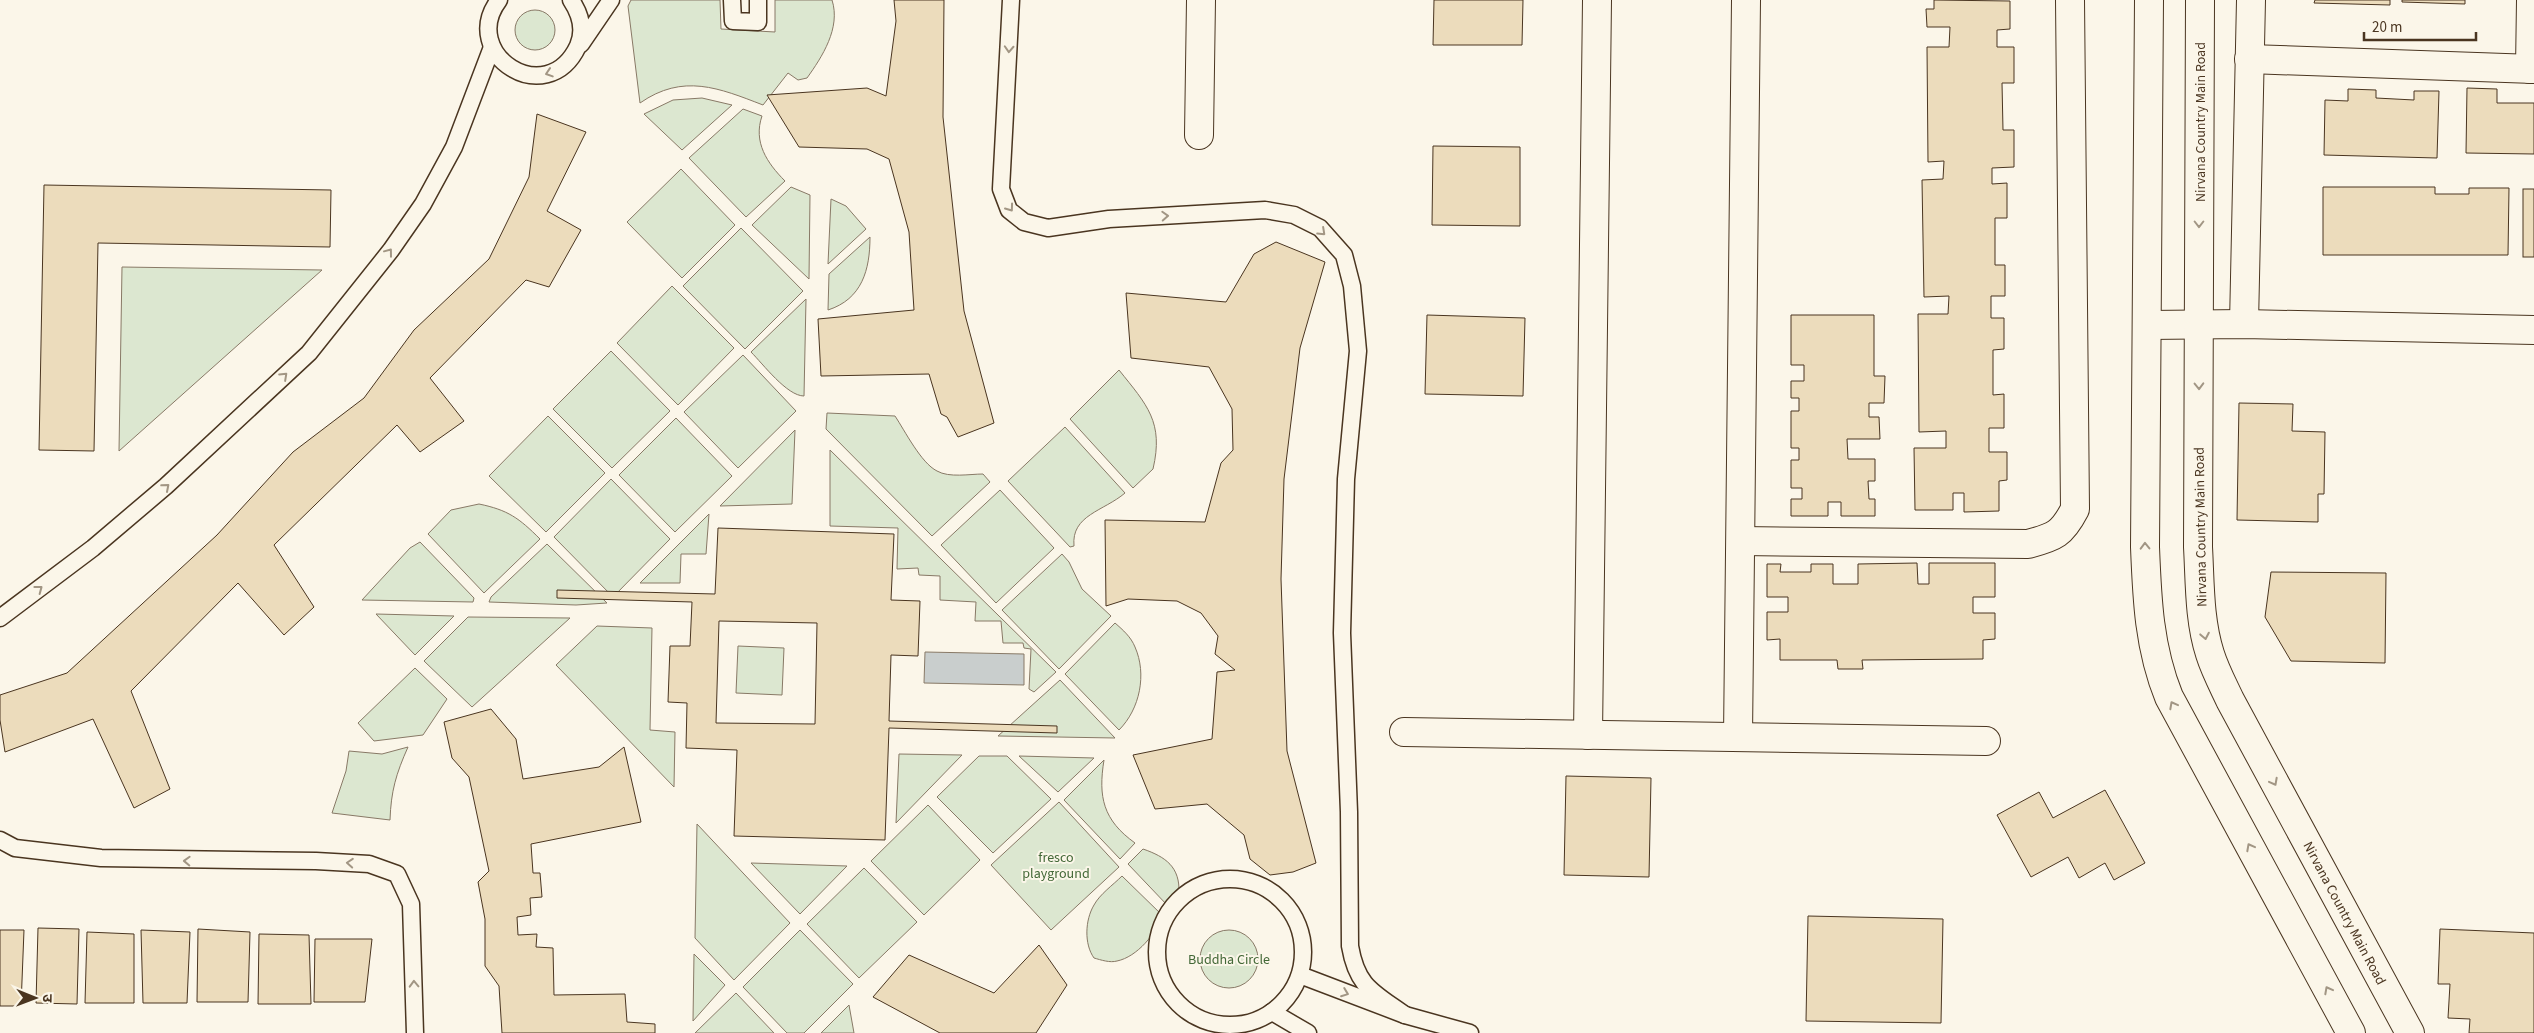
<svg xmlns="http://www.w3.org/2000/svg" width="2534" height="1033" font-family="'Source Sans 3','Noto Sans Devanagari',sans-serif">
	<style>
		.green { fill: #dce7d0; stroke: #887966 }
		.water { fill: #c9cecd; stroke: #887966 }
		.building { fill: #ecdcbc; stroke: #4a3520; fill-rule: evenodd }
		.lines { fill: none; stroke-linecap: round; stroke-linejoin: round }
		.service-casing { stroke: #4a3520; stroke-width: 19 }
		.minor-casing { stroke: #4a3520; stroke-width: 30 }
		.tertiary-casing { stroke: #4a3520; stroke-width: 30 }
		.service { stroke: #fbf6e9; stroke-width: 16 }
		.minor { stroke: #fbf6e9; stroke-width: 28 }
		.tertiary { stroke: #fbf6e9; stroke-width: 28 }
		.oneway { stroke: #a29684 }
		.labels { text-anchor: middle; stroke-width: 4; stroke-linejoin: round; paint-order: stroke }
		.street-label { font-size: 14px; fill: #4a3520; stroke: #fbf6e9 }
		.park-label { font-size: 14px; fill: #436837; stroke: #fbf6e9 }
	</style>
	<rect width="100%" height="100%" fill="#fbf6e9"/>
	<g class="green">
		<path d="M631,0H720L721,29L775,32V0H832C841,28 822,57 807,78L798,80L788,73L763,105C719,88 683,73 640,103L628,6Z"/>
		<circle cx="535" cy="30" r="20"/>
		<path d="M702,98L732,105L682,150L644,114L673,100Z"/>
		<path d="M743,109L762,116C753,142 767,163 785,181L746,217L689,158Z"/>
		<path d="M681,169L735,225L682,278L627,222Z"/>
		<path d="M791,187L810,195L809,279L752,225Z"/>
		<path d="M831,199L846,206L866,229L828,264Z"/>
		<path d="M741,228L803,291L745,349L683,286Z"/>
		<path d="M870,237C870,270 862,299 828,310L829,274Z"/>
		<path d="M122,267L322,270L119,451Z"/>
		<path d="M672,286L734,348L678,405L617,343Z"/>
		<path d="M806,299L804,396C787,396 763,364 751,352Z"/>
		<path d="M611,351L670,411L612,468L553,409Z"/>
		<path d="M743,355L796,411L738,468L684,412Z"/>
		<path d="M1119,370C1147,405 1164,422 1153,469L1133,488L1070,419Z"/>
		<path d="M827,413L895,416C905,431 921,463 937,471C949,478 970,474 983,474L990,482L932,536L826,429Z"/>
		<path d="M548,416L605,473L546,532L489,476Z"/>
		<path d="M676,418L732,476L675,532L619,475Z"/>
		<path d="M1065,427L1125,493C1104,511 1071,515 1074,546L1070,547L1008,481Z"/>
		<path d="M795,430L792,504L720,506Z"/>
		<path d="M830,450L1056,672L1034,692L1029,689L1031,649L1024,648L1023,643H1003L1001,621H975L976,602L940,600V576L919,575L918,568L897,569L898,528L830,526Z"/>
		<path d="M611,479L670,539L613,597L554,537Z"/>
		<path d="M1000,490L1054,548L996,603L941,545Z"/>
		<path d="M479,504C508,510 519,518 540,539L484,593L428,534L451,510Z"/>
		<path d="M709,514L706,554H681L680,583H640Z"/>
		<path d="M420,542L474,598L473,602L362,600L410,548Z"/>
		<path d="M547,544L607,603L576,605L489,602L491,597Z"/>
		<path d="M1062,554L1069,562L1082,589L1111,616L1059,669L1002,610Z"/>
		<path d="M376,614L454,616L415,655Z"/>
		<path d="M468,617L570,618L472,707L424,661Z"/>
		<path d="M1115,623C1123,630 1131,637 1135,647C1147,674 1140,709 1119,730L1065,674Z"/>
		<path d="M597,626L652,628L650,730L675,732L674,787L556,665Z"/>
		<path d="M738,646L784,648L782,695L736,693Z"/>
		<path d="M415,668L447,699L423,735L374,741L358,723Z"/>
		<path d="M1060,680L1115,738L998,736Z"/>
		<path d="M408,747C396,774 391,791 390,820L332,813L346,771L349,751L382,754Z"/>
		<path d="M899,754L962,755L896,823Z"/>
		<path d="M979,756H1007L1051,799L993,853L937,797Z"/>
		<path d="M1019,756L1094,758L1058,792Z"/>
		<path d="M1104,760C1098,797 1103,820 1135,843L1120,859L1064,800Z"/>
		<path d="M1059,802L1119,867L1051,930L991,865Z"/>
		<path d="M928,805L980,860L924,915L871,861Z"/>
		<path d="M697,824L790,923L734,980L695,938Z"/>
		<path d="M1143,849C1166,857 1180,867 1179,893L1168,906L1128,864Z"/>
		<path d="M751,863L847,866L800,914Z"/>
		<path d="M864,868L917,922L859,978L807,924Z"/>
		<path d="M1122,876L1162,915C1157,933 1137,957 1117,961C1110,963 1101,960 1094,958C1084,944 1085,920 1094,905C1100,894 1113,885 1122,876Z"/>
		<path d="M800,930L853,984L804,1033H787L743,987Z"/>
		<circle cx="1229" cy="959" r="29"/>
		<path d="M694,954L725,985L693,1021Z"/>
		<path d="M736,993L774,1033H695Z"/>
		<path d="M849,1005L854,1033H821Z"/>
	</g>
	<path class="water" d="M925,652L1024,654V685L924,683Z"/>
	<g class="building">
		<path d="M894,0H944L943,117L964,311L994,423L958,437L947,417L941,414L929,374L821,376L818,319L914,310L909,232L889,159L867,149L799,147L767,95L867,88L886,96L896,21Z"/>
		<path d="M1434,0H1523L1522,45H1433Z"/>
		<path d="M1934,0L2010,1V29L1997,30V47H2014V83H2002L2003,130H2014V167L1992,168V184L2007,183V218H1995V265H2005V296H1991V318H2004V349L1993,350V395L2004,394V428H1989V452H2007V480L1999,481V511L1964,512V493H1953V510H1915L1914,448H1946V431L1919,432L1918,314H1948L1949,296L1924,297L1922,180L1943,179L1944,161L1928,162L1927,47H1949L1950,27H1927L1926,9H1934Z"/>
		<path d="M2315,0H2390V5L2314,3Z"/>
		<path d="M2402,0H2465V4L2402,2Z"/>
		<path d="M2467,88L2497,89V103H2534V154L2466,153Z"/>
		<path d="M2348,89L2376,90V98L2414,100V91H2439L2437,158L2324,155L2325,100L2348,101Z"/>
		<path d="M537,114L586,132L547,211L581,230L549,287L526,280L430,378L464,421L420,452L397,425L274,545L314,607L284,635L238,583L131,691L170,789L134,808L93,719L5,752L0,720V695L67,673L217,535L293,452L364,398L414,330L489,259L529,177Z"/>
		<path d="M1433,146L1520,147V226L1432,225Z"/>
		<path d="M44,185L331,190L330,247L98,243L94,451L39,450Z"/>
		<path d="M2323,187H2435V194H2469V188H2509L2508,255H2323Z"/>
		<rect x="2523" y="189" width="11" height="68"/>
		<path d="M1276,242L1325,262L1300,348L1284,479L1281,579L1287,751L1316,863L1293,872L1270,875L1250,859L1244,835L1207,804L1155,809L1133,755L1212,739L1217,672L1235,670L1215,654L1218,636L1201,613L1177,601L1128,599L1106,606L1105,520L1205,522L1221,463L1233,450L1232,409L1209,367L1131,358L1126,293L1226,302L1254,254Z"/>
		<path d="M1427,315L1525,318L1523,396L1425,394Z"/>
		<path d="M1791,315H1874V376H1885L1884,403H1869V417H1879L1880,439H1847L1848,459H1875V481H1868L1869,499H1875V516H1841V502H1828V516H1791V499H1802V488H1791V460H1799V448H1791V411H1799V398H1791V381H1804V365H1791Z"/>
		<path d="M2239,403L2293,404L2292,431L2325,432L2324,494H2318V522L2237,520Z"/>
		<path d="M718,528L894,534L891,600L920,601L918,656L891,655L889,721L1057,726V733L889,728L885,840L734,836L737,750L686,748L687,703L668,702L670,646H690L692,602L557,598V590L715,594ZM719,621L817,623L815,724L716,723Z"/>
		<path d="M1917,563L1918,584H1929V563H1995V597H1973V613H1995V639L1983,640V659L1862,660L1863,669H1838L1837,660H1780V639L1767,640V612H1788V597H1767V564H1781L1780,572H1811V564H1833V584H1858V564Z"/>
		<path d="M2271,572L2386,573L2385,663L2291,661L2265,617Z"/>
		<path d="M491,709L516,739L523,779L599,767L624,747L641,822L531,844L533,873H540L542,897L530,898L531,915L517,917L518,935L537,934L536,947L553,948L554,995L625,994L627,1022L655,1024V1033H502L499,986L485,966V919L478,882L489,871L469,777L452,758L444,722Z"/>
		<path d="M1566,776L1651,778L1649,877L1564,875Z"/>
		<path d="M2105,790L2145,863L2114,880L2105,863L2079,878L2068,857L2031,877L1997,815L2039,792L2053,818Z"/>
		<path d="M1808,916L1943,919L1941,1023L1806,1021Z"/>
		<path d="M38,928L79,929L77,1004L36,1003Z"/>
		<path d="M198,929L250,932L248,1002H197Z"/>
		<path d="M2440,929L2534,933V1033H2469L2470,1019L2448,1018L2450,984H2438Z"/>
		<path d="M0,930H24L21,1006H0Z"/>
		<path d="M141,930L190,932L187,1003H143Z"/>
		<path d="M87,932L134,934V1003H85Z"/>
		<path d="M259,934L309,935L311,1004H258Z"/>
		<path d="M315,939H372L365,1002H314Z"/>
		<path d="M1039,945L1067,985L1036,1033H940L873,997L909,955L994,993Z"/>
	</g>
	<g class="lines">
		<defs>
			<g id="service">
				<path d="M499,0C458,54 547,112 578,46C585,30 581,15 571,0"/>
				<path d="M732,0L733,21L758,22V0"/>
				<path d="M1011,0L1001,189L1009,210L1024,222L1048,228L1109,219L1265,210L1294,215L1320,228L1344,255L1352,286L1358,351L1346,479L1342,633L1349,812L1350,946C1357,987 1373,992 1405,1015"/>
				<path d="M581,44L611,0"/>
				<path d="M0,618L93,548L166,486L309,353L391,250L423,204L454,147L492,47"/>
				<path d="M0,840L15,848L101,858L316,861L369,864L397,874L411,904L415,1033"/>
				<circle cx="1230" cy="952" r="73"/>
				<path d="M1300,975L1405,1015L1470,1033"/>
				<path d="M1272,1012L1308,1033"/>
			</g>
			<g id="minor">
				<path d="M2249,59L2534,69"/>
				<path d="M2530,69L2531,0"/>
				<path d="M1199,135L1201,0"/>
				<path d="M2244,324L2251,0"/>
				<path d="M2148,325L2244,324L2534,330"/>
				<path d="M1741,541L2028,544C2055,537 2062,534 2075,509L2070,0"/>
				<path d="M1404,732L1986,741"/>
				<path d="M1588,735L1597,0"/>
				<path d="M1738,737L1746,0"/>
			</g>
			<g id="tertiary">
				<path d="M2149,0L2145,547C2147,599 2149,648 2169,697L2351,1033"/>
				<path d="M2200,0L2198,547C2200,582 2199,620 2210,654C2215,670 2223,685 2230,700L2410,1033"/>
			</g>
		</defs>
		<use href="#service" class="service-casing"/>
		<use href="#minor" class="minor-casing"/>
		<use href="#tertiary" class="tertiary-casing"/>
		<use href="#service" class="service"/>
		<use href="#minor" class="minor"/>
		<use href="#tertiary" class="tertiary"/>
	</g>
	<defs><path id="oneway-chevron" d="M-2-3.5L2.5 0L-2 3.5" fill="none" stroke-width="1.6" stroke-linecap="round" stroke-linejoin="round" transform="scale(1.25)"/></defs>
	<g class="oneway">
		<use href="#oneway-chevron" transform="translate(1009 49) rotate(93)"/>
		<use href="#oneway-chevron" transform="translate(549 73) rotate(162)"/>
		<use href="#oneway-chevron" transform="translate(1010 208) rotate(54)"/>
		<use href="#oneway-chevron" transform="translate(1165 216) rotate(-3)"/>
		<use href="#oneway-chevron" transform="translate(2199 224) rotate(90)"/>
		<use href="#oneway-chevron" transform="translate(1322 232) rotate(43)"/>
		<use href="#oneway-chevron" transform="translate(389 252) rotate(-53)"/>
		<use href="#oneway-chevron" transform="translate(284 376) rotate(-43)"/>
		<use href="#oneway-chevron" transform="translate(2199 386) rotate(89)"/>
		<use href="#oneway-chevron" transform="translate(166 487) rotate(-41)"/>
		<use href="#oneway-chevron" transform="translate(2145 546) rotate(-91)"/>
		<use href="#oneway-chevron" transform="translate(39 589) rotate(-37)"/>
		<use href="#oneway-chevron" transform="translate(2205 636) rotate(79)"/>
		<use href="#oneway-chevron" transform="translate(2173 705) rotate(-118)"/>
		<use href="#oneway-chevron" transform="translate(2274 782) rotate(62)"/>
		<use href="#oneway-chevron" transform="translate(2250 847) rotate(-118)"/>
		<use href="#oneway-chevron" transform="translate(187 861) rotate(-178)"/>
		<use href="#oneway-chevron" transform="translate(350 863) rotate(-176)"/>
		<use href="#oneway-chevron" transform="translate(414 984) rotate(-92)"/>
		<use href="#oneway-chevron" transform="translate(2328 990) rotate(-118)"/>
		<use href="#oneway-chevron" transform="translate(1345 993) rotate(21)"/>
	</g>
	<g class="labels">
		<g class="street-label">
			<text transform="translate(2200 122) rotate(-90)" y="5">Nirvana Country Main Road</text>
			<text transform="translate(2200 527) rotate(-91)" y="5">Nirvana Country Main Road</text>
			<text transform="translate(2345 913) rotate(62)" y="5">Nirvana Country Main Road</text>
		</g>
		<g class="park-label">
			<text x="1056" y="862">fresco<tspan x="1056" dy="16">playground</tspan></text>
			<text x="1229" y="964">Buddha Circle</text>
		</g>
	</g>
	<g transform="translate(35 998) rotate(91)" stroke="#fbf6e9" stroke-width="4" paint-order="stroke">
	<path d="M0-4L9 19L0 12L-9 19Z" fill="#4a3520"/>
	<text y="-8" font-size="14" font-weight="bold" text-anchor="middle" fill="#4a3520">उ</text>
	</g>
	<path d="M2364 32v8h112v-8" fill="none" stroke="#4a3520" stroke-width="2.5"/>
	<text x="2372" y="32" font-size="15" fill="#4a3520" stroke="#fbf6e9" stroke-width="4" paint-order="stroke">20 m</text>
</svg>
